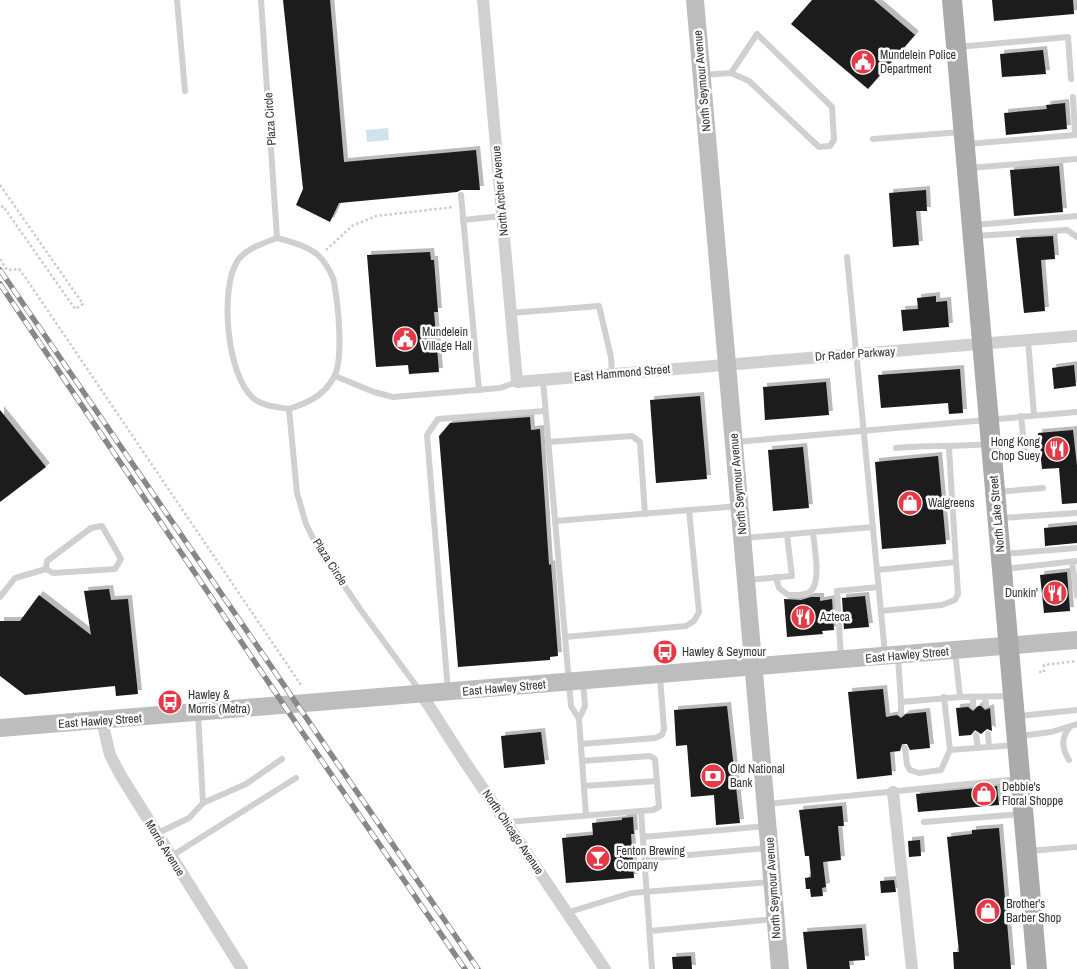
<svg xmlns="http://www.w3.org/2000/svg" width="1077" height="969" font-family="'Archivo Narrow',sans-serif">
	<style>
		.water { fill: #cfe2ee }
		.building { fill: #1a1a1a; filter: url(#shadow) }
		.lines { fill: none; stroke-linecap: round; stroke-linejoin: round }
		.path { stroke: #cdcdcd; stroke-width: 2.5; stroke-dasharray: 2.5 2.5; stroke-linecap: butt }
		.lane { stroke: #d0d0d0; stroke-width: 6 }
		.street { stroke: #d0d0d0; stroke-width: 12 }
		.secondary { stroke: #bdbdbd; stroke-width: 18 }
		.primary { stroke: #ababab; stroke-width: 20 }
		.rail-casing { stroke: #888; stroke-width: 5.5 }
		.rail { stroke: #fff; stroke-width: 4; stroke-dasharray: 11; stroke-linecap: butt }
		.labels { text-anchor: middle; stroke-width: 5; stroke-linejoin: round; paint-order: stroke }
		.poi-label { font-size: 12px; fill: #333; stroke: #fff; text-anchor: start }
		.street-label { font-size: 12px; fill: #333; stroke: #fff }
	</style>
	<defs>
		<filter id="shadow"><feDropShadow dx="4" dy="-4" stdDeviation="0" flood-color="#0004"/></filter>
	</defs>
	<rect width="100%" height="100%" fill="#fff"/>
	<path class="water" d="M388,128L389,140L367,142L366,130Z"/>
	<g class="building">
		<path d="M283,0H330L344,162L476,150L480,190H461L457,192L339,203L330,222L296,205L303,189Z"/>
		<path d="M812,0H874L915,35L868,89L791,24Z"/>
		<path d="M992,0H1073L1074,14L994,21Z"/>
		<path d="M1043,50L1046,74L1002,77L1000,54Z"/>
		<path d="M1065,103L1067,129L1006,135L1004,113L1047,109L1046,105Z"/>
		<path d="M1059,166L1063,212L1014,216L1010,170Z"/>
		<path d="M926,190L927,211H916L919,245L893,247L889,193Z"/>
		<path d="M1053,236L1055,259L1041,260L1045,311L1024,313L1016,238Z"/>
		<path d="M430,252L431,260H434L438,312H434L439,372L409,374L408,365L376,367L367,255Z"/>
		<path d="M936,296V302L947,301L949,327L903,331L901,310L918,309L917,298Z"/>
		<path d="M1074,365L1076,386L1054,389L1052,368Z"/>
		<path d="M960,369L963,413L949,414L948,403L881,408L878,375Z"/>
		<path d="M826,382L829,415L765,420L763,387Z"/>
		<path d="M700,396L707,479L656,483L650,400Z"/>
		<path d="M0,410L46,467L0,502Z"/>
		<path d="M530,417L531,430L540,429L549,565L551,564L558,656L550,657V660L458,667L439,436L450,423Z"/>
		<path d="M1073,430L1077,466V503L1062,504L1059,468L1042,469L1038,433Z"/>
		<path d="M803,447L809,508L773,511L768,450Z"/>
		<path d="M938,456L946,544L882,549L875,462Z"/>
		<path d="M1077,525V543L1045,546L1044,528Z"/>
		<path d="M1067,572L1070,611L1044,613L1040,575Z"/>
		<path d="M109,589L111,600L128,599L138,694L116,696L115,686L25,695L0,676V621H20L39,595L91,635L84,591Z"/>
		<path d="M865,596L869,627L844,629L842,598Z"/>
		<path d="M811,597H820V601L832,599L834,630L822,631L823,634L787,637L784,599L801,600Z"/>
		<path d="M883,689L886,717L897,715L901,718L906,714L926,712L930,748L910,750L907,744H902L900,751L890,752L892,775L857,779L848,692Z"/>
		<path d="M727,706L740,823L716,825L714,795L691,797L687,745L676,746L674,710Z"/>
		<path d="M978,706H981L985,710L990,708L992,731L987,729L981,734L975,730L971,735L959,736L956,708L968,707L973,711Z"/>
		<path d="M541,732L545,764L504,768L501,736Z"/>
		<path d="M997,786L999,805L918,812L916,794Z"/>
		<path d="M842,806L844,826H838L841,860L823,862L826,887L822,888L823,896L811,897L810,889H806L805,878L811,877L809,856H805L799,810Z"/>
		<path d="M633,817L634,834H631L634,878L566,883L562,838L593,835L592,823L622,820V818Z"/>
		<path d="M999,828L1011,969H954L953,952H959L947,837L972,834V830Z"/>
		<path d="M920,840L921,856L909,857L908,841Z"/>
		<path d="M894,880L896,892L881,893L880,881Z"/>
		<path d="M862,928L865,960L849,961L850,969H807L803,932Z"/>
		<path d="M691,956L692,969H673L672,957Z"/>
	</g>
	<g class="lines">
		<g class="path">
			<path d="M0,185L83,304L75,309L3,206L0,209"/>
			<path d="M326,250L352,226L376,216L454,207"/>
			<path d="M0,259L7,270L19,269L27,280L301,685"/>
			<path d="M1039,672H1044V665L1077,661"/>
		</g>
		<g class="lane">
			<path d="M177,0L185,91"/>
			<path d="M261,0L277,238C264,243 247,248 238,260C219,288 227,376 253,398C262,406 277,407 289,409L297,493L306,524L316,544L360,609L420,691"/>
			<path d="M958,47L1068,37L1071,79"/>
			<path d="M703,75L731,73L749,81L819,147L830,146L834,140L832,107L757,34L731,73"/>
			<path d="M873,139L961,132"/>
			<path d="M967,144L1075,135L1073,97"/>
			<path d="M969,168L1077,159"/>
			<path d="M461,195L479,390"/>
			<path d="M463,220L502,216"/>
			<path d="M974,225L1077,216"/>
			<path d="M976,236L1067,230L1077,237"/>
			<path d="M277,238C291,242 308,246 319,256C324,261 333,275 334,282C338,304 344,358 334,377C324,396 307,403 289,409"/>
			<path d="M847,257L885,654"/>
			<path d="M511,313L599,306L611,357L612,374"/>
			<path d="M1028,340L1034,415"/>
			<path d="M335,376L374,392L393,397L500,388L517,382"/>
			<path d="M543,380L571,706L579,719L586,815"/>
			<path d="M548,442L632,436L640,442L645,514"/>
			<path d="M735,442L1077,412"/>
			<path d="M896,448C927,445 956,447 987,444"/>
			<path d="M994,456L1025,454L1021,416"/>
			<path d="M997,492L1043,488"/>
			<path d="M1001,518L1077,513"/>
			<path d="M555,521L739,506"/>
			<path d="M744,538L873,527"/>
			<path d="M1004,554L1077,548"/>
			<path d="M1072,562L1077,596"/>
			<path d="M1004,569L1077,561"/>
			<path d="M877,570L956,562"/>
			<path d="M776,577L779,588L788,595C793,595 802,596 808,593C823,586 814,547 813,532"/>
			<path d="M747,580L792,576L787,535"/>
			<path d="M0,597L15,578L46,569L53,573L115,569L121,559L102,526L91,528L47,561L46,569"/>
			<path d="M881,611L942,605L955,600L958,594L949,448"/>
			<path d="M565,637L686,626L694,621L699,612L689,510"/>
			<path d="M898,657L901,702L960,697L955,651"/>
			<path d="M841,658L837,591L879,587"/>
			<path d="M448,691L427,435L438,419L545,411"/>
			<path d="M944,697L950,750L1015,745"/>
			<path d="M960,697L1011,696"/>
			<path d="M973,697V706"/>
			<path d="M985,697L986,705"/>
			<path d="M198,713L203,803L246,784L282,759"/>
			<path d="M901,713V702"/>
			<path d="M1019,716L1077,710"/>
			<path d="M579,719L585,706L583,682"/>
			<path d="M1069,728C1061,738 1062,749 1069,760"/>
			<path d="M988,734L989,747"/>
			<path d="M976,735L978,748"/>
			<path d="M1020,736L1051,732L1077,724"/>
			<path d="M581,744L655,738L662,735L664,729L660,677"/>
			<path d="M905,748L907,765L910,770L919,773L941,770L950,750"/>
			<path d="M584,786L657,781"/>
			<path d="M767,804L1018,779"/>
			<path d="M641,811L652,969"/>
			<path d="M507,822L653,810L659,807L655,759L650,756L582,761"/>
			<path d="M924,822L1021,814"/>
			<path d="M156,834L189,818L203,803"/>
			<path d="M643,837L766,826"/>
			<path d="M1028,851L1077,847"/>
			<path d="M170,857L296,778"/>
			<path d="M645,859L768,848"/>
			<path d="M566,913L631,893L771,882"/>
			<path d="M650,931L774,919"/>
		</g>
		<g class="street">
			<path d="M483,0L517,382L1077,336"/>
			<path d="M422,695L463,759L605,969"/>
			<path d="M102,721L110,755L121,776L242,969"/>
			<path d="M893,792L912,969"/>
		</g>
		<g class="secondary">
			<path d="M695,0L780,969"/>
			<path d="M0,728L1077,640"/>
		</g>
		<path class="primary" d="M952,0L1037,969"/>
		<defs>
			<g id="rail">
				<path d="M0,270L478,969"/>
				<path d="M0,284L298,726L465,969"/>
			</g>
		</defs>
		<use href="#rail" class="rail-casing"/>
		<use href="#rail" class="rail"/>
	</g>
	<defs>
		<symbol id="civic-disc" viewBox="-11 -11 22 22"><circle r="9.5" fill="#e63946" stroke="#fff"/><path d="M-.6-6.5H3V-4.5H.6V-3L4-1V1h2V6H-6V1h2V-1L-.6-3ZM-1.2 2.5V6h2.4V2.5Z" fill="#fff"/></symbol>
		<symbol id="restaurant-disc" viewBox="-11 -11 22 22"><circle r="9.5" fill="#e63946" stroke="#fff"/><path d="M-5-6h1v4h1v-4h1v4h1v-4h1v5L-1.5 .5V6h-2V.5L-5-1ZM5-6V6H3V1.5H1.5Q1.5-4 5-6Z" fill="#fff"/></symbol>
		<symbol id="shop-disc" viewBox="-11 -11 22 22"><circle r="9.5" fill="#e63946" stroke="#fff"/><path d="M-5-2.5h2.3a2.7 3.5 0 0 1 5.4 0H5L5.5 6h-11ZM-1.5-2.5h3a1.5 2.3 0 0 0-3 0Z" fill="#fff"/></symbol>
		<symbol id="bus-disc" viewBox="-11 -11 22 22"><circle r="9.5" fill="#e63946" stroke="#fff"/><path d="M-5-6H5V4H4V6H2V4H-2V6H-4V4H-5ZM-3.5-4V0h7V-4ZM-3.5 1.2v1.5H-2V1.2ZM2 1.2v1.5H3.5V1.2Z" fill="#fff"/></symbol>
		<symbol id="bank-disc" viewBox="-11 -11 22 22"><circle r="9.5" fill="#e63946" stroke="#fff"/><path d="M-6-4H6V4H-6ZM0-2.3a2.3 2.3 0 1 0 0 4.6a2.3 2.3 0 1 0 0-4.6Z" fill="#fff"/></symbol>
		<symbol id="bar-disc" viewBox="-11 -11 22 22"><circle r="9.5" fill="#e63946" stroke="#fff"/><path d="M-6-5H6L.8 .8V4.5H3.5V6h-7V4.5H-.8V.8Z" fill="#fff"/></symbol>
	</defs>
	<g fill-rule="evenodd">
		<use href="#civic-disc" x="849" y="48" width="28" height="28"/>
		<use href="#civic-disc" x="391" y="325" width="28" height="28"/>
		<use href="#restaurant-disc" x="1043" y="435" width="28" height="28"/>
		<use href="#shop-disc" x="896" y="489" width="28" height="28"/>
		<use href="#restaurant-disc" x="1041" y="579" width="28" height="28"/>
		<use href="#restaurant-disc" x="789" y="603" width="28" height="28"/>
		<use href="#bus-disc" x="651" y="638" width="28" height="28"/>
		<use href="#bus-disc" x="156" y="688" width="28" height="28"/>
		<use href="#bank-disc" x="699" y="762" width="28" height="28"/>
		<use href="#shop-disc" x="970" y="780" width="28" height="28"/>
		<use href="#bar-disc" x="584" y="844" width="28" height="28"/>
		<use href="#shop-disc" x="974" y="897" width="28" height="28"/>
	</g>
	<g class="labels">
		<g class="poi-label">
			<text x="880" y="59">Mundelein Police<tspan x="880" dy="14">Department</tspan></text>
			<text x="422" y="336">Mundelein<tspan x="422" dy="14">Village Hall</tspan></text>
			<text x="1040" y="446" text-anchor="end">Hong Kong<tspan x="1040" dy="14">Chop Suey</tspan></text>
			<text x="928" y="507">Walgreens</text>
			<text x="1038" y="597" text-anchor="end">Dunkin'</text>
			<text x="820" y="621">Azteca</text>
			<text x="682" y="656">Hawley &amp; Seymour</text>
			<text x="188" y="699">Hawley &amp;<tspan x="188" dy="14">Morris (Metra)</tspan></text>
			<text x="730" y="773">Old National<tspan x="730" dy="14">Bank</tspan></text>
			<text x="1002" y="791">Debbie's<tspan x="1002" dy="14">Floral Shoppe</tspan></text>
			<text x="616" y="855">Fenton Brewing<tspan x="616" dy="14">Company</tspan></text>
			<text x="1006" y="908">Brother's<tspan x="1006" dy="14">Barber Shop</tspan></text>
		</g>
		<g class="street-label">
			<text transform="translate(702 81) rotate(-95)" y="4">North Seymour Avenue</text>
			<text transform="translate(270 119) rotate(-94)" y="4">Plaza Circle</text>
			<text transform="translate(500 191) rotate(-95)" y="4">North Archer Avenue</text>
			<text transform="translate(855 354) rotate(-4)" y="4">Dr Rader Parkway</text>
			<text transform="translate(622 373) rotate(-5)" y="4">East Hammond Street</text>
			<text transform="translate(738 484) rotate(-95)" y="4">North Seymour Avenue</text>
			<text transform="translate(997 514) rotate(-95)" y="4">North Lake Street</text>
			<text transform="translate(330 562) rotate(57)" y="4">Plaza Circle</text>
			<text transform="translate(907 655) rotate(-5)" y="4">East Hawley Street</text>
			<text transform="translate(504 688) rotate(-5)" y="4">East Hawley Street</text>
			<text transform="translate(100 721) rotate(-4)" y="4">East Hawley Street</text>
			<text transform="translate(513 832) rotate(56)" y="4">North Chicago Avenue</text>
			<text transform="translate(165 848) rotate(58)" y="4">Morris Avenue</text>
			<text transform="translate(773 888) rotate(-94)" y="4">North Seymour Avenue</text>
		</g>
	</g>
</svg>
